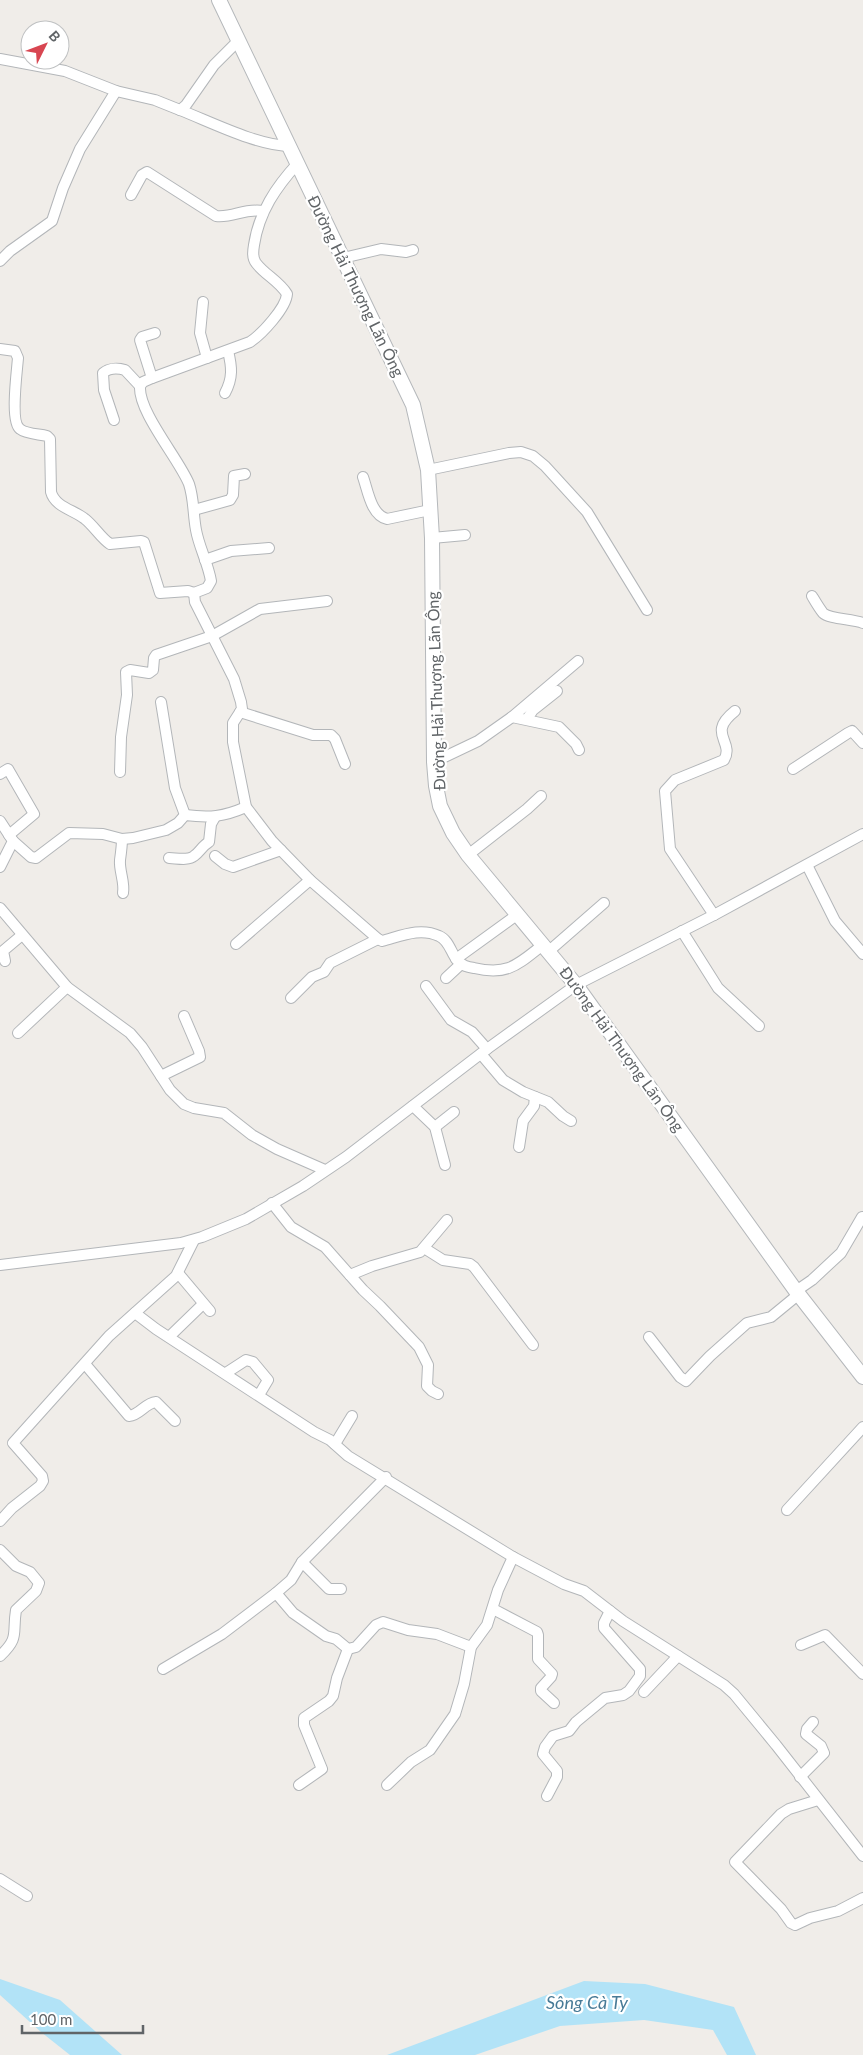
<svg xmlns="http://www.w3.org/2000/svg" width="863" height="2055" font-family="Lato,sans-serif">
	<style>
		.water { fill: #b2e3f7 }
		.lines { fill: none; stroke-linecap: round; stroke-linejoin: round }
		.street-casing { stroke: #b3b6b9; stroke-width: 12 }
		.secondary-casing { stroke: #b5b8bb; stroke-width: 16 }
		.street { stroke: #fff; stroke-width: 10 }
		.secondary { stroke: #fff; stroke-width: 14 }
		.labels { text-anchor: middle; stroke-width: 4.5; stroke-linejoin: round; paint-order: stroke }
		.street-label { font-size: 16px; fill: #606467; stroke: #fff }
		.water-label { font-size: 18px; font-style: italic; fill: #487b97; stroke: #fff }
	</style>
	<rect width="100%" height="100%" fill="#f0ede9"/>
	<g class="water">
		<path d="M0,1979L60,2000L122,2055H70L41,2032L0,1995Z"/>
		<path d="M584,1981L645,1984L734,2007L756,2055H727L713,2030L644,2020L560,2026L475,2055H387Z"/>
	</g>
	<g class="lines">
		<defs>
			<g id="street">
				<path d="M0,59L65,71L116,91L155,100L180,110L186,105L214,65L238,41"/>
				<path d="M180,110C211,122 258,146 290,146"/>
				<path d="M298,163C276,187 259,212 254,245C253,251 252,258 256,263C265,275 279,281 287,294C286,308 262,334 250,342L152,378L143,382L140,386C138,412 179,459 189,484C194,499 193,514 196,530C199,547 208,563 211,581L207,588L194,593L195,602L234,679L241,702L242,709L233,723V742L246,807L272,841L310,880L378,939L382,941C401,936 420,927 439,936C449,940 451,953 457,960C462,966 468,967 474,968C509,976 518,964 544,944"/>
				<path d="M131,195L142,175L147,172L216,216C233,218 244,208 263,211"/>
				<path d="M343,258L381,249L406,252L413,250"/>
				<path d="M0,261L10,251L52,221L63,188L80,149L116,91"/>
				<path d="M203,302L200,333L207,358"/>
				<path d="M0,349L15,351L18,358C17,371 10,422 20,429C26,434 39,434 47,436L50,439L51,492C55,507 74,510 85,519C94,526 101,538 110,544L141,541L144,542L160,593L188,591L194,593"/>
				<path d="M152,378L140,340L142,337L155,333"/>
				<path d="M225,393C233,378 232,367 228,351"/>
				<path d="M114,420L104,390L103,373C109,368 118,368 125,370L140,386"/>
				<path d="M428,470L509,453L521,452L533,456L545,466L587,512L647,610"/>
				<path d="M363,477C368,491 371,515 387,519L430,510"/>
				<path d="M194,510L230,500L233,495L234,476L245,474"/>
				<path d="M432,538L465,535"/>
				<path d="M205,560L231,551L269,548"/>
				<path d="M812,596C815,601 819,608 823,613C829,619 853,619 863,623"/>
				<path d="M161,702L175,788L185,815"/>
				<path d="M240,712L313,735H331L335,739L345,764"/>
				<path d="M512,717L559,727L576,744L579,750"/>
				<path d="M527,719L533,710L557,691"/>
				<path d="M434,762L478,741L512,717L578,661"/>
				<path d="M793,769L848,733L852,731L863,743"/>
				<path d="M120,772L121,737L127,695L126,672L130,670L149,673L153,670L154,658L156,655L212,636L260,609L327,601"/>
				<path d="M0,774L8,769L34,814L9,835"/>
				<path d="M0,821L13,841L0,867"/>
				<path d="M122,839C122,846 121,853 120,860C119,871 125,882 123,893"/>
				<path d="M13,841L31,857L36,858L69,833L103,834L122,839L133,838L166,830L178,823L185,815C210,818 223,817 246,807"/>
				<path d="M468,855L527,809L541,796"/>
				<path d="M215,856L225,864L233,867L281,850"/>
				<path d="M169,858C176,858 188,861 194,856C200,852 202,846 209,842L211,824L215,817"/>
				<path d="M807,865L835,921L863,954"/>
				<path d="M0,908L67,987L130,1033L142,1047L170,1090L184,1104L194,1108L224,1113L252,1135L277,1149L325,1170"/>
				<path d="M714,915L670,849L665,791L675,780L724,760C735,741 706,734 735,711"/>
				<path d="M682,931L718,988L759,1026"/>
				<path d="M236,944L310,880"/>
				<path d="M549,951L604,903"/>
				<path d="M456,959L518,914"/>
				<path d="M5,961L3,951L22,935"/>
				<path d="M446,978L461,964"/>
				<path d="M426,986L451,1020L472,1032L487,1049"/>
				<path d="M291,998L312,977L324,972L330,963L378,939"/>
				<path d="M18,1033L67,987"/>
				<path d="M481,1054L503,1080L523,1092L548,1102L563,1116L571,1121"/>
				<path d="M161,1076L200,1057L199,1051L184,1016"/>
				<path d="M413,1106L435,1127L445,1165"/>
				<path d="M435,1127L454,1112"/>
				<path d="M519,1147L523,1121L534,1106L535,1097"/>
				<path d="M272,1203L291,1227L325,1247L363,1290L380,1306L419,1347L428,1365L427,1386L432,1391L438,1394"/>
				<path d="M424,1248L443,1260L470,1264L474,1267L533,1345"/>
				<path d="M0,1265L181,1243L202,1237L246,1219L303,1186L346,1157L487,1049L576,985L714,915L863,834"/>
				<path d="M178,1273L210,1311"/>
				<path d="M350,1275L372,1266L420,1252L447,1220"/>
				<path d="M796,1291L812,1280L841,1253L862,1217"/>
				<path d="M135,1313L156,1329L314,1432L330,1440L348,1456L513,1557L564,1584L584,1591L623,1621L724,1685L734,1694L776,1745L863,1856"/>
				<path d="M169,1337L203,1304"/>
				<path d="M649,1337L680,1377L686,1381L710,1356L747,1323L771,1317L799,1294"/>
				<path d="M85,1364L129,1416C140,1415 145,1403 156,1402L175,1421"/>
				<path d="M226,1373L246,1360L253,1362L268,1380L259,1395"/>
				<path d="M335,1444L352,1416"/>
				<path d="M787,1510L863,1427"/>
				<path d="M0,1521L12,1508L40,1486L43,1481L42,1476L13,1443L109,1336L176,1276L194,1240"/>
				<path d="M0,1550L16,1566L30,1572L39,1583L36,1591L16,1610C12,1634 20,1637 0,1656"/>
				<path d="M302,1562L329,1589H341"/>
				<path d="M276,1593L293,1613L326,1636L336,1639L348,1649L356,1647L376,1625L383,1622L408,1630L437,1634L471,1647"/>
				<path d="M493,1609L537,1632L538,1635V1659L552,1674L551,1677L541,1688V1691L554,1703"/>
				<path d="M801,1645L825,1635L863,1674"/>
				<path d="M163,1669L222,1634L276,1593L291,1580L302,1562L386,1477"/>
				<path d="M644,1692L678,1656"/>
				<path d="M800,1777L824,1753L821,1746L806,1734L807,1729L813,1722"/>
				<path d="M299,1785L322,1769L304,1725V1718L329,1701L333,1696L337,1678L348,1649"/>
				<path d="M387,1785L411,1762L430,1750L455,1714L464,1684L471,1647L487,1625L498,1590L513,1557"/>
				<path d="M547,1796L557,1777V1771L543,1754L545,1747L553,1736L569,1731L576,1722L605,1698L623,1695L629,1691L640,1676V1669L604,1628V1623L610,1611"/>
				<path d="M818,1800L789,1809L781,1814L735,1862L781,1909L791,1923L795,1925L810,1918L838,1911L863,1898"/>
				<path d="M0,1879L27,1896"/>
			</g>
			<path id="secondary" d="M219,0L413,405L428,470L432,538L434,762L436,786L440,806L453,833L468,855L576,985L796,1291L863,1377"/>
		</defs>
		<use href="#street" class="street-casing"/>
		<use href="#secondary" class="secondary-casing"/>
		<use href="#street" class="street"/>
		<use href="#secondary" class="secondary"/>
	</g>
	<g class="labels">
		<g class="street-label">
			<text transform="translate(356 286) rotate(64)" y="6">Đường Hải Thượng Lãn Ông</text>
			<text transform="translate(436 691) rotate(-92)" y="6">Đường Hải Thượng Lãn Ông</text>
			<text transform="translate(622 1049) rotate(54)" y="6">Đường Hải Thượng Lãn Ông</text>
		</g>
		<g class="water-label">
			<text x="587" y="2009">Sông Cà Ty</text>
		</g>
	</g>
	<g transform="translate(45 45) rotate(48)"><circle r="24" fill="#ffffff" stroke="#bfc1c2"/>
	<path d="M0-4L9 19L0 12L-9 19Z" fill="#d84651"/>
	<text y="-8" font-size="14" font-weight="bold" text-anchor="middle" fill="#606467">B</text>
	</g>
	<path d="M22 2025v8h121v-8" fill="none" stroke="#606467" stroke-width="2.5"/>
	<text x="30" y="2025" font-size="15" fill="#606467" stroke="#ffffff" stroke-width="4" paint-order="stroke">100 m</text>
</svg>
